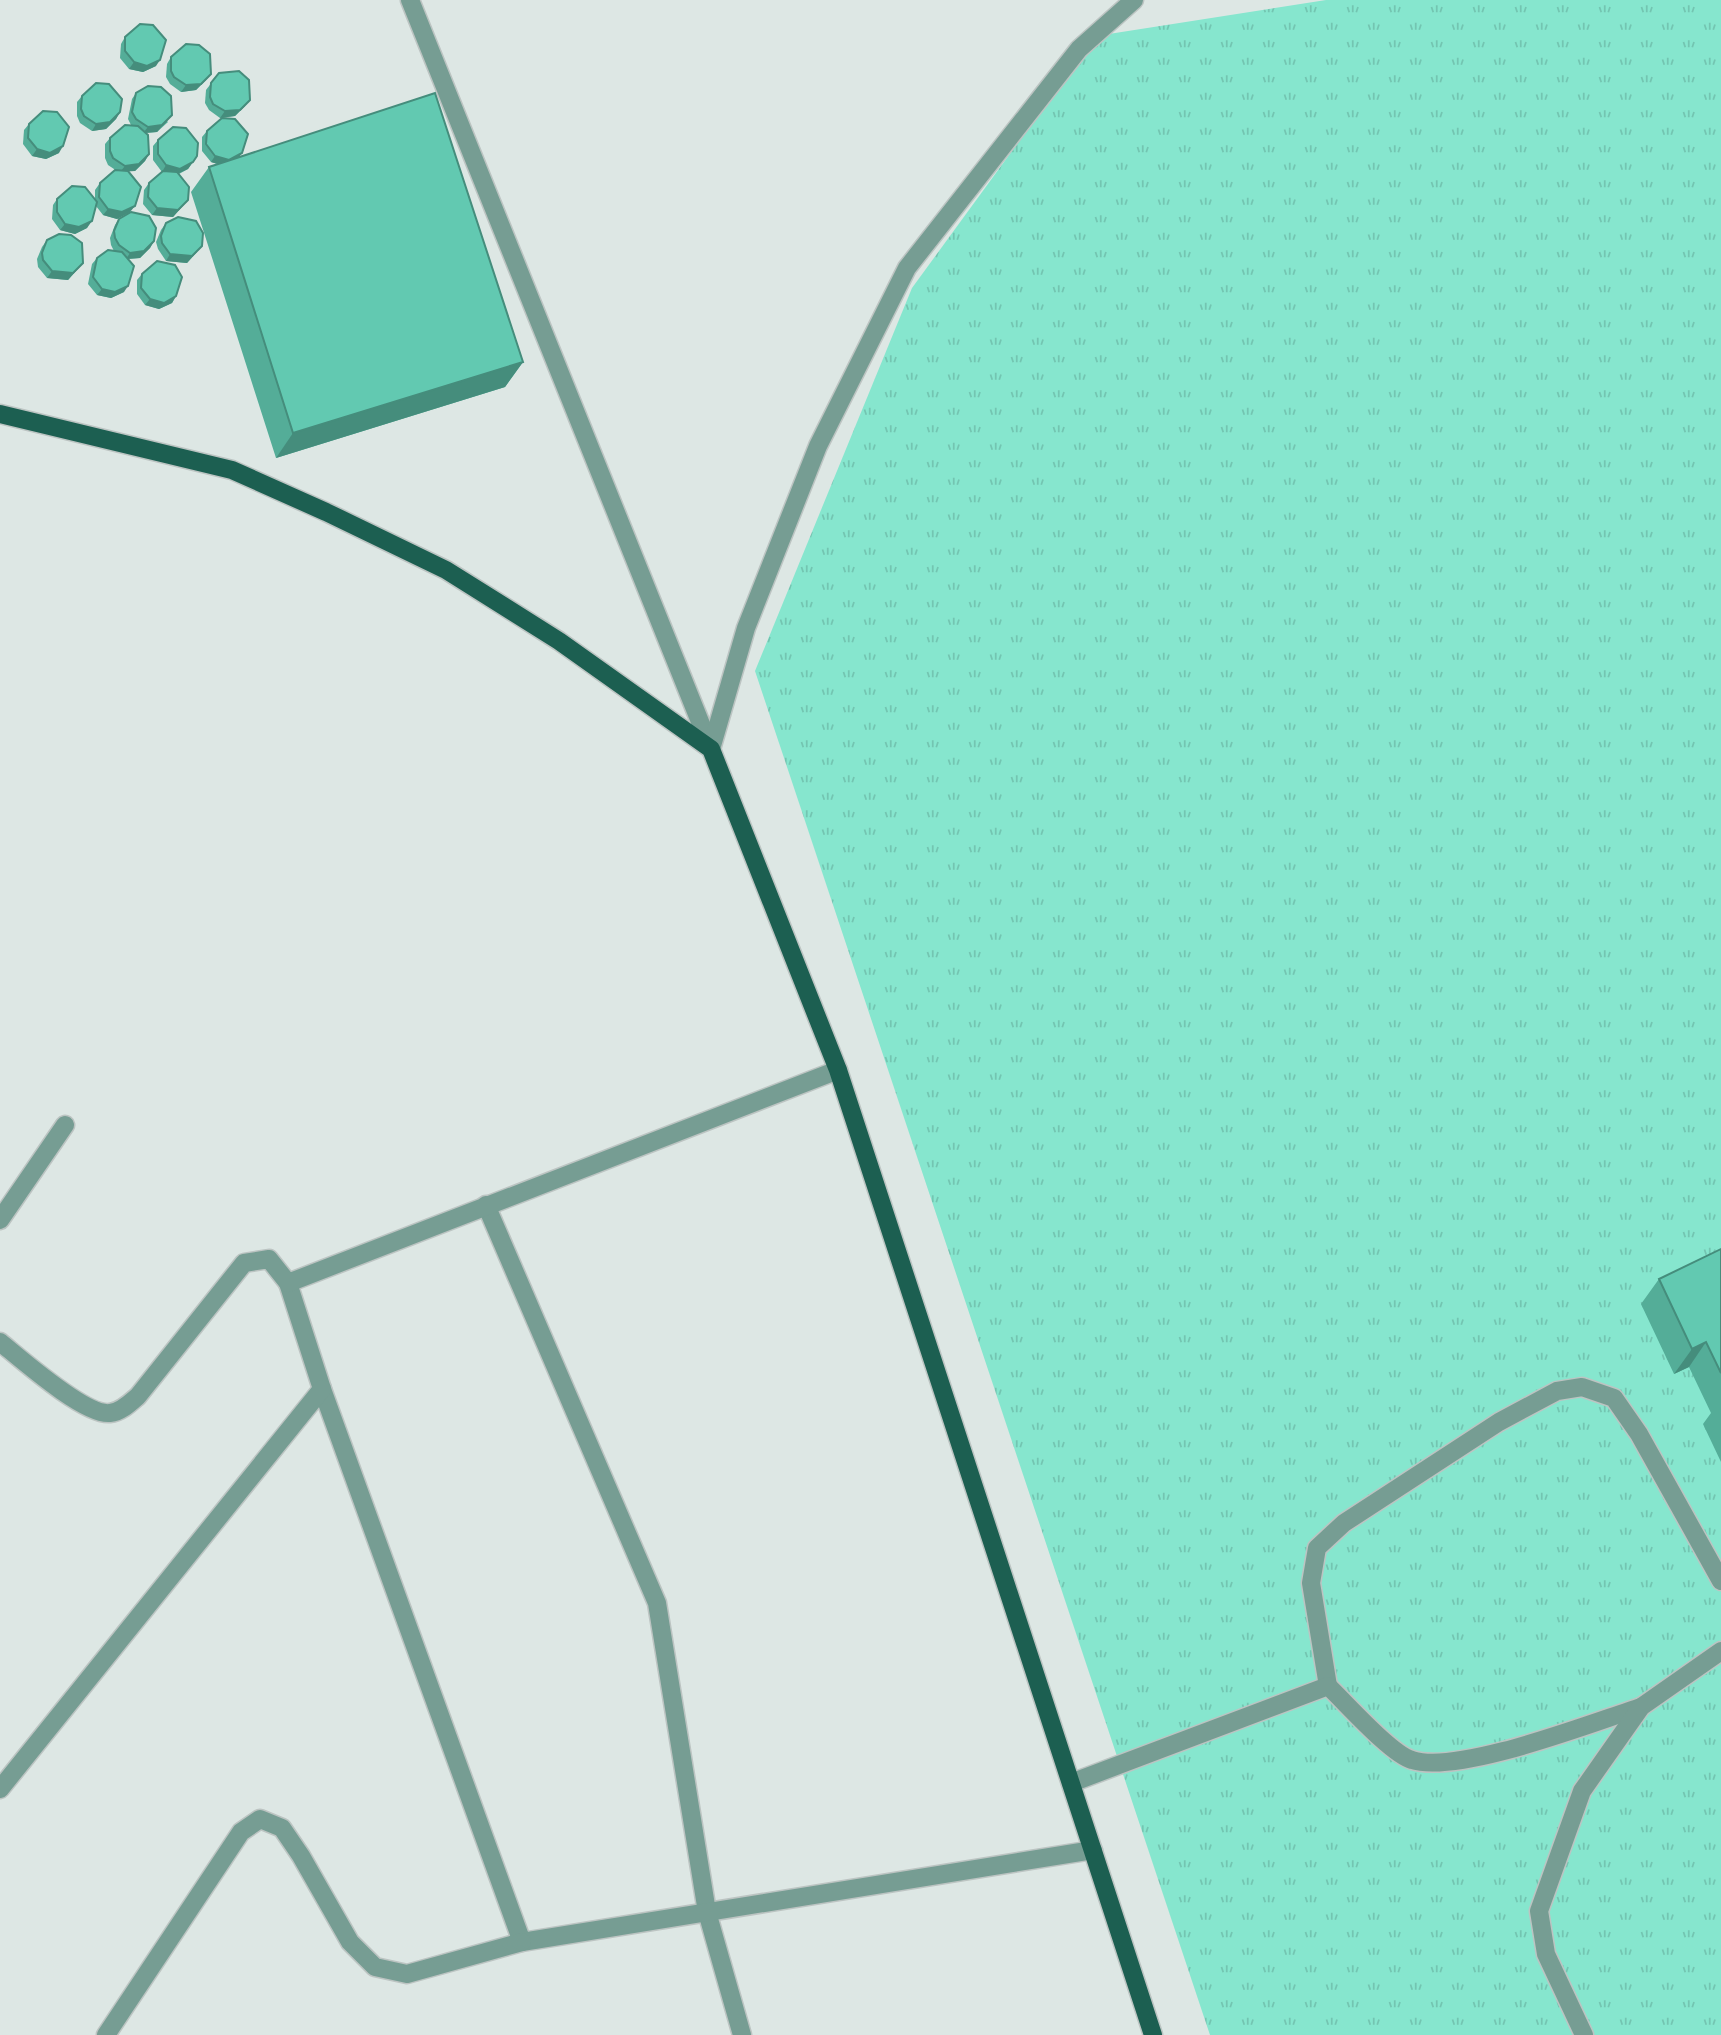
<svg xmlns="http://www.w3.org/2000/svg" width="1721" height="2035" font-family="'Noto Serif',serif">
	<style>
		.park { fill: url(#park-tufts) }
		.lines { fill: none; stroke-linecap: round; stroke-linejoin: round }
		.minor-casing { stroke: #bcc4c2; stroke-width: 21 }
		.major-casing { stroke: #bcc4c2; stroke-width: 21 }
		.minor { stroke: #769d93; stroke-width: 18 }
		.major { stroke: #1c5f51; stroke-width: 18 }
		.wall { fill: #54ad98 }
		.shaded-wall { fill: #458d7c }
		.building { fill: #62c9b1; stroke: #458d7c; stroke-width: 2 }
	</style>
	<defs>
		<pattern id="park-tufts" width="24" height="20" patternUnits="userSpaceOnUse" patternTransform="scale(1.75)"><rect width="24" height="20" fill="#86e6ce"/><path d="M3 7l-1-3M5 7V3M7 7l1-3M15 17l-1-3M17 17v-4M19 17l1-3" fill="none" stroke="#73c5b1"/></pattern>
	</defs>
	<rect width="100%" height="100%" fill="#dde7e4"/>
	<path class="park" d="M1326,0H1721V2035H1210L755,671L912,288L1096,36Z"/>
	<g class="lines">
		<defs>
			<g id="minor">
				<path d="M410,0L711,749"/>
				<path d="M711,749L746,628L818,446L907,268L1079,49L1134,0"/>
				<path d="M486,1205L657,1603L707,1912L742,2035"/>
				<path d="M0,1220L65,1125"/>
				<path d="M288,1283L322,1389L522,1942L1093,1850"/>
				<path d="M0,1342C21,1359 85,1416 110,1413C121,1412 130,1403 138,1396L244,1263L269,1259L288,1283L838,1070"/>
				<path d="M1328,1686L1311,1583L1317,1548L1344,1523L1499,1422L1557,1391L1582,1387L1614,1398L1639,1434L1721,1581"/>
				<path d="M1071,1783L1328,1686C1346,1703 1391,1754 1412,1760C1458,1775 1591,1723 1641,1707"/>
				<path d="M0,1789L322,1389"/>
				<path d="M106,2035L241,1832L260,1819L282,1828L301,1856L350,1942L375,1967L407,1974L522,1942"/>
				<path d="M1584,2035L1546,1954L1539,1911L1582,1791L1641,1707L1721,1651"/>
			</g>
			<path id="major" d="M0,414L232,470L326,512L446,570L559,641L711,749L838,1070L1153,2035"/>
		</defs>
		<use href="#minor" class="minor-casing"/>
		<use href="#major" class="major-casing"/>
		<use href="#minor" class="minor"/>
		<use href="#major" class="major"/>
	</g>
	<g class="wall">
		<path d="M125,37L156,66L143,72L129,69L120,58L121,44Z"/>
		<path d="M171,57L206,80L196,90L181,92L170,84L166,77L167,64Z"/>
		<path d="M219,73L245,106L235,116L220,118L209,110L205,103L206,90Z"/>
		<path d="M136,93L168,122L157,132L146,133L149,154L145,161L135,171H128L130,212L154,241L150,248L140,258L128,259L124,292L111,298L97,295L88,284L92,264L97,258L114,251L111,245L110,238L115,225L119,219L130,212L117,219L103,215L96,206L87,228L75,234L60,230L52,219L53,205L57,199H95V190L100,183L117,171L108,165L105,158V144L110,138L131,125L128,119L132,99Z"/>
		<path d="M82,96L120,112L116,119L106,129L92,131L80,123L77,116V102Z"/>
		<path d="M29,124L59,153L46,159L32,156L23,144L24,130Z"/>
		<path d="M207,131L239,157L523,362L505,387L276,458L191,192L209,167L218,164L211,162L202,151V137Z"/>
		<path d="M158,140L197,156L188,169L179,174L188,200L173,217L152,215L143,204L144,190L149,183L162,172L153,160V146Z"/>
		<path d="M166,223L197,252L187,263L166,261L158,249L156,242L161,230Z"/>
		<path d="M47,240L83,263L68,280L47,278L38,267L37,259L42,247Z"/>
		<path d="M142,274L176,296L172,303L159,309L145,305L137,294V280Z"/>
		<path d="M1721,1249V1462L1703,1424L1711,1413L1689,1367L1674,1374L1641,1304L1659,1279Z"/>
	</g>
	<g class="shaded-wall">
		<path d="M160,60L156,66L143,72L129,69L134,62Z"/>
		<path d="M211,74L206,80L196,90L181,92L186,85Z"/>
		<path d="M250,100L245,106L235,116L220,118L225,111Z"/>
		<path d="M120,112L116,119L106,129L92,131L96,124Z"/>
		<path d="M172,115L157,132L143,133L148,127Z"/>
		<path d="M63,146L59,153L46,159L32,156L37,149Z"/>
		<path d="M242,153L237,160L224,166L211,162L215,156Z"/>
		<path d="M149,154L145,161L135,171L120,172L125,166Z"/>
		<path d="M193,162L188,169L175,175L162,172L166,165Z"/>
		<path d="M188,200L173,217L152,215L157,208Z"/>
		<path d="M135,206L130,212L117,219L103,215L108,209Z"/>
		<path d="M92,221L87,228L75,234L60,230L65,224Z"/>
		<path d="M154,241L150,248L140,258L126,259L130,253Z"/>
		<path d="M202,246L187,263L166,261L170,254Z"/>
		<path d="M83,263L68,280L47,278L52,271Z"/>
		<path d="M128,286L124,292L111,298L97,295L102,289Z"/>
		<path d="M176,296L172,303L159,309L145,305L150,299Z"/>
		<path d="M523,362L505,387L276,458L293,433Z"/>
		<path d="M1706,1342L1689,1367L1674,1374L1692,1349Z"/>
	</g>
	<g class="building">
		<path d="M140,24L153,25L166,40L160,60L147,66L134,62L125,51V37Z"/>
		<path d="M186,44L199,45L210,54L211,74L201,84L186,85L174,77L171,71V57Z"/>
		<path d="M239,71L249,80L250,100L240,110L225,111L213,104L210,97L211,83L219,73Z"/>
		<path d="M96,83L109,84L122,99L120,112L110,122L96,124L84,116L81,109L82,96Z"/>
		<path d="M148,86L161,87L171,96L172,115L162,125L148,127L136,119L132,112L136,93Z"/>
		<path d="M435,93L523,362L293,433L209,167Z"/>
		<path d="M43,111L57,112L69,127L63,146L50,153L37,149L28,138L29,124Z"/>
		<path d="M222,118L235,119L248,134L242,153L229,160L215,156L206,144L207,131Z"/>
		<path d="M125,125L138,126L148,135L149,154L139,164L125,166L113,158L110,151V138Z"/>
		<path d="M173,127L186,128L198,143L197,156L193,162L180,169L166,165L158,154V140Z"/>
		<path d="M115,170L128,171L141,187L135,206L122,212L108,209L99,197L100,183Z"/>
		<path d="M163,171L177,172L189,187L188,200L178,210L157,208L148,197L149,183Z"/>
		<path d="M72,186L85,187L97,202L92,221L79,227L65,224L57,212V199Z"/>
		<path d="M131,212L149,216L156,228L154,241L144,251L130,253L119,245L115,238L114,231L119,219Z"/>
		<path d="M178,217L196,221L203,233L202,246L192,256L170,254L162,243L161,236L166,223Z"/>
		<path d="M59,234L71,235L82,243L83,263L73,273L52,271L43,260L42,253L47,240Z"/>
		<path d="M108,250L122,252L134,266L128,286L115,292L102,289L93,277L97,258Z"/>
		<path d="M157,261L175,265L182,277L176,296L164,303L150,299L141,288L142,274Z"/>
		<path d="M1721,1249V1373L1706,1342L1692,1349L1659,1279Z"/>
	</g>
</svg>
